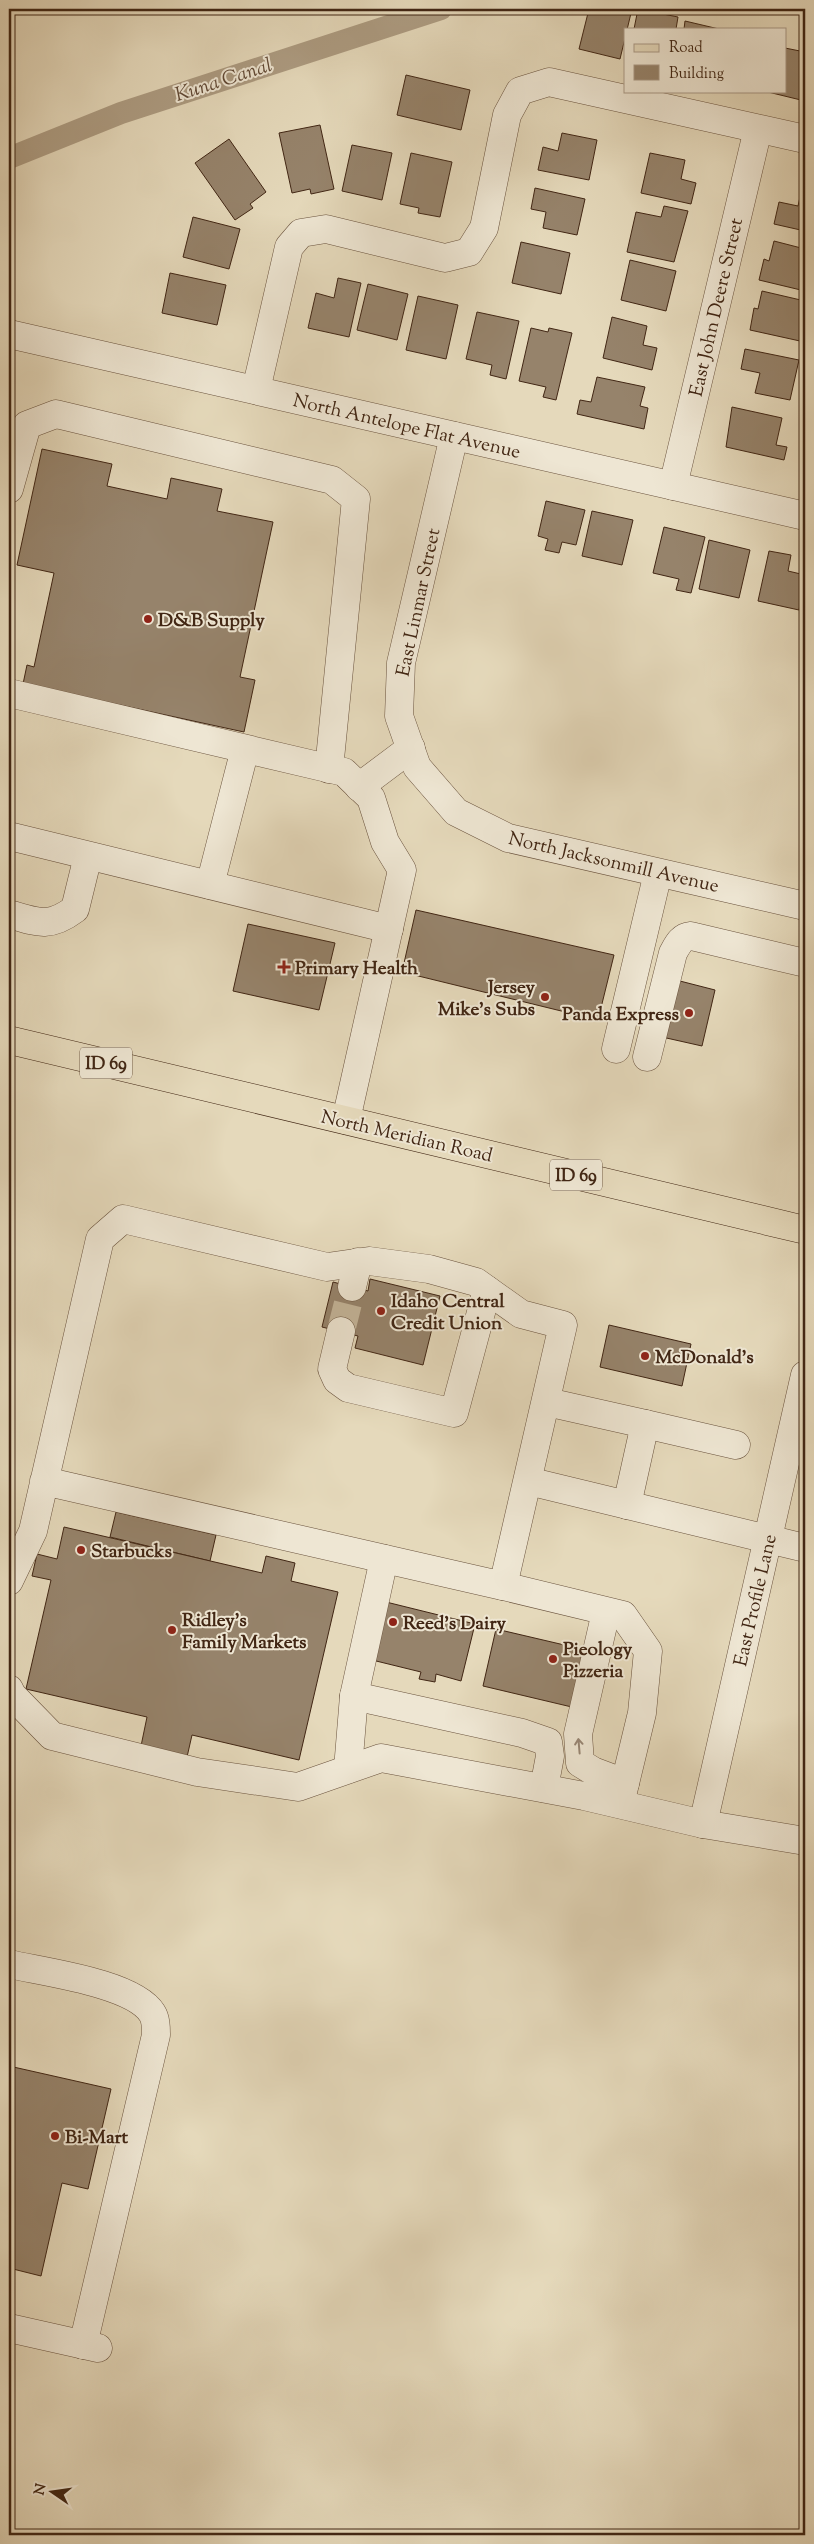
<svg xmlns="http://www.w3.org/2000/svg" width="814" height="2544" font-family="'Sorts Mill Goudy',serif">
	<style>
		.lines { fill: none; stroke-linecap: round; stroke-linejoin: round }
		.canal { stroke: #ad9c82; stroke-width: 22 }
		.building { fill: #96836b; stroke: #412614 }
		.minor-tunnel { stroke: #c4b59a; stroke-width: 28; stroke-dasharray: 28 14; stroke-linecap: butt }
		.minor-casing { stroke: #6a533e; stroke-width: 29 }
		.major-casing { stroke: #412614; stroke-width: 29 }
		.minor { stroke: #eee6d3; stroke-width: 28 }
		.major { stroke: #e5d9bb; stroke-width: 28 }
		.oneway { stroke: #988674 }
		.poi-dot { fill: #8f2418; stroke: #eee6d3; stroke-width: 2 }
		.labels { text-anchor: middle; stroke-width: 4; stroke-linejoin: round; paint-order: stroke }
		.shield { fill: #eee6d3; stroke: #75604d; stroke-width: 1 }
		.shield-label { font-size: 18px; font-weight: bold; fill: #412614 }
		.street-label { font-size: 19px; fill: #412614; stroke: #eee6d3 }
		.poi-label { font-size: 19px; font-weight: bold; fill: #412614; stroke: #eee6d3; text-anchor: start }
		.water-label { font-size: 20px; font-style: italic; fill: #614935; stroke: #eee6d3 }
	</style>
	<rect width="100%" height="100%" fill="#e5d9bb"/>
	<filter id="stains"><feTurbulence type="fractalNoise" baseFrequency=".004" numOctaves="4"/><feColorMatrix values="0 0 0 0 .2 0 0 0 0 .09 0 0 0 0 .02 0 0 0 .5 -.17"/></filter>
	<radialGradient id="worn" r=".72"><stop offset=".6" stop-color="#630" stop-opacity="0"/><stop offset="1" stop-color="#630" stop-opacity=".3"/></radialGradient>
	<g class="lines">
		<path class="canal" d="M9,158L121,113L441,9"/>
	</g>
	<g class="building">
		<path d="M589,9H632L620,59L579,49Z"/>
		<path d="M638,9L678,17L676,29H634Z"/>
		<path d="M685,21L719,29H684Z"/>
		<path d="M785,48L805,52V101L768,92L785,91Z"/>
		<path d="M406,75L470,90L461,130L397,115Z"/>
		<path d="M320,125L334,189L311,194L310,189L292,193L279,133Z"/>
		<path d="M562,133L597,140L589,180L538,170L543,147L558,151Z"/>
		<path d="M229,139L266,192L250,204L253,208L235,220L195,163Z"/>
		<path d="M352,145L392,153L382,200L342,191Z"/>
		<path d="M411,153L452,162L440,217L418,213L419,208L400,204Z"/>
		<path d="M650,153L685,160L681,179L696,183L691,204L641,193Z"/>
		<path d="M535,188L585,199L577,235L543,228L546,212L531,209Z"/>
		<path d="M802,188H805V231L774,224L779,202L798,206Z"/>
		<path d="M664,206L688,211L674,262L627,252L636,212L661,217Z"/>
		<path d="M193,217L240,229L229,269L183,257Z"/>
		<path d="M774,241L805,249V291L759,280L764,259L769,261Z"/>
		<path d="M521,242L570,253L561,294L512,283Z"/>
		<path d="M630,260L676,271L666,311L621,300Z"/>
		<path d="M170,273L226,285L217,325L162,313Z"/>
		<path d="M338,278L361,283L349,337L308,328L316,293L334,298Z"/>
		<path d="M368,284L408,294L397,340L357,330Z"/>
		<path d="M762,291L805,301V315L800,341L750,330L754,308L758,309Z"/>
		<path d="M418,296L458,305L446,359L406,350Z"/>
		<path d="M477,312L519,321L506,379L490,375L492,365L466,359Z"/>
		<path d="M612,317L647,326L643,345L657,348L652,370L603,358Z"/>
		<path d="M531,328L548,332L549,328L572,333L556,400L543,397L546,387L519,381Z"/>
		<path d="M745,349L799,360L790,400L755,393L760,373L741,369Z"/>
		<path d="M597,377L645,387L640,406L648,408L644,429L577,414L580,400L591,402Z"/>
		<path d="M732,407L782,418L776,445L787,447L784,460L726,447Z"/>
		<path d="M42,449L112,464L107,486L167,499L171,478L222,489L217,511L273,522L240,677L255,680L244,732L23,684L27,665L34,667L54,573L17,565Z"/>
		<path d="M546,501L585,510L576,545L562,542L559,553L545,550L548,539L538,536Z"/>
		<path d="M592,511L633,520L622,565L582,556Z"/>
		<path d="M664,527L705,537L691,593L676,590L679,579L653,573Z"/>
		<path d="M709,540L750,550L739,598L699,589Z"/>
		<path d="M769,551L791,555L788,571L805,575L799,610L758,601Z"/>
		<path d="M416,910L614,955L598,1020L402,972Z"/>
		<path d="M248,924L335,943L319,1010L233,991Z"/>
		<path d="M676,980L715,990L702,1046L662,1037Z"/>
		<path d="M370,1279L440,1296L423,1365L355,1348L358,1336L322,1327L333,1282L368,1291Z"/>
		<path d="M609,1325L691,1344L682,1386L600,1367Z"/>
		<path d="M116,1512L216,1535L210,1561L110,1537Z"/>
		<path d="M64,1527L262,1573L266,1556L295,1563L291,1581L338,1592L299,1760L192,1735L187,1757L141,1746L147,1717L26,1689L51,1580L32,1576L37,1554L57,1559Z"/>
		<path d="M382,1601L475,1624L461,1681L436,1674L435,1682L419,1679L421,1672L368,1659Z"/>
		<path d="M496,1629L590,1651L576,1708L483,1686Z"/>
		<path d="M9,2066L111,2089L88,2189L62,2183L41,2276L9,2268Z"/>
	</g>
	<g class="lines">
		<path class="minor-tunnel" d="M341,1331L352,1287"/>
		<defs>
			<g id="minor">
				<path d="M9,334L805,516"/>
				<path d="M256,390L289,247L301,233L326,229L445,258L469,252L484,228L507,115L520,91L549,82L805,139"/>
				<path d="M454,436L401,663L399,716L417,767L456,812L508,838L805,906"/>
				<path d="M673,486L758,129"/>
				<path d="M9,489L27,425L56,414L332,480L356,499L329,769"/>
				<path d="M9,693L344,772L371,798L385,842L402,870L346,1120"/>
				<path d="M359,787L411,748"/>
				<path d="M9,836L389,929"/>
				<path d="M210,885L245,749"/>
				<path d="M9,914C38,923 50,928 75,909L88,856"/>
				<path d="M616,1049L658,873"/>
				<path d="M647,1057L673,953C678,944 681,937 691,936L805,963"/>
				<path d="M352,1287L358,1262"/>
				<path d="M341,1331L332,1369L337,1380L348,1388L454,1413L487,1290"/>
				<path d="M547,1402L645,1424L627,1505"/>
				<path d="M645,1424L736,1445"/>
				<path d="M528,1481L805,1548"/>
				<path d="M9,1581L33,1531L100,1239L123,1219L327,1267L369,1261L429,1269L476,1282L521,1314L563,1325L503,1586L44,1481"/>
				<path d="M503,1586L623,1615L648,1651L642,1713L620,1804"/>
				<path d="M606,1612L578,1734L580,1763L593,1771L625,1783"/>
				<path d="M9,1689L12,1695L52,1736L197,1772L298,1787L381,1758L584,1796L703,1824L805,1841"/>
				<path d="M354,1696L384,1559"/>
				<path d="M348,1769L354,1696L522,1733L548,1742L550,1756L544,1788"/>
				<path d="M703,1824L805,1375"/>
				<path d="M9,1964C43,1972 133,1983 152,2013C156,2019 156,2028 156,2035L83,2345"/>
				<path d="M9,2328L98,2348"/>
			</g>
			<path id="major" d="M9,1040L805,1230"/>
		</defs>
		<use href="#minor" class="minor-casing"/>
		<use href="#major" class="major-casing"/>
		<use href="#minor" class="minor"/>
		<use href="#major" class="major"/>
	</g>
	<defs><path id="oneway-shaft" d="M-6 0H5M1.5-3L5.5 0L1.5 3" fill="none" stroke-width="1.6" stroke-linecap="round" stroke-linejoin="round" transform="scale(1.25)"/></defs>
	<use class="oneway" href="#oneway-shaft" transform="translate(579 1746) rotate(-95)"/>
	<g class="poi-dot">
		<circle cx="148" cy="619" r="5"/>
		<path d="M281.5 959.5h5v5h5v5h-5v5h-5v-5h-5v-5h5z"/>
		<circle cx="545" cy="997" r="5"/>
		<circle cx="689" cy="1013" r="5"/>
		<circle cx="381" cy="1311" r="5"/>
		<circle cx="645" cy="1356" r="5"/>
		<circle cx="81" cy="1550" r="5"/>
		<circle cx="393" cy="1622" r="5"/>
		<circle cx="172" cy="1630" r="5"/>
		<circle cx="553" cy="1659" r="5"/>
		<circle cx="55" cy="2136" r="5"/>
	</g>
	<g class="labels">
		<g class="shield">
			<rect x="80" y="1047.5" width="52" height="31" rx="4"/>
			<rect x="550" y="1159.5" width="52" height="31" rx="4"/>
		</g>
		<g class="shield-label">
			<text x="106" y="1069">ID 69</text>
			<text x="576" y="1181">ID 69</text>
		</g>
		<g class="street-label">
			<text transform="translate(715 307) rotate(-77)" y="7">East John Deere Street</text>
			<text transform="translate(407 425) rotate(13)" y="7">North Antelope Flat Avenue</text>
			<text transform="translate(417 602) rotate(-78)" y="7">East Linmar Street</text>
			<text transform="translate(614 861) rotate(13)" y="7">North Jacksonmill Avenue</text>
			<text transform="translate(407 1135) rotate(13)" y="7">North Meridian Road</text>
			<text transform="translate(754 1600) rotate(-77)" y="7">East Profile Lane</text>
		</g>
		<g class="poi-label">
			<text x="158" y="626">D&amp;B Supply</text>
			<text x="295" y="974">Primary Health</text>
			<text x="535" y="993" text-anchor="end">Jersey<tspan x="535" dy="22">Mike's Subs</tspan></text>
			<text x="679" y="1020" text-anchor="end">Panda Express</text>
			<text x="391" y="1307">Idaho Central<tspan x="391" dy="22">Credit Union</tspan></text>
			<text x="655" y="1363">McDonald's</text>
			<text x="91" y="1557">Starbucks</text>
			<text x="182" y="1626">Ridley's<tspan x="182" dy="22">Family Markets</tspan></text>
			<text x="403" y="1629">Reed's Dairy</text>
			<text x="563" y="1655">Pieology<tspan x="563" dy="22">Pizzeria</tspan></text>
			<text x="65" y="2143">Bi-Mart</text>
		</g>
		<g class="water-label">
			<text transform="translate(223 79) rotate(-18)" y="7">Kuna Canal</text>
		</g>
	</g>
	<rect width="814" height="2544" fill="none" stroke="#e5d9bb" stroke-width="30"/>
	<rect x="10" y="10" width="794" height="2524" fill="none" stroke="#412614" stroke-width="2.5"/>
	<rect x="15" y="15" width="784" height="2514" fill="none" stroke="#412614"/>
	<rect x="624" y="28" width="162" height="65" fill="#eee6d3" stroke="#a99987"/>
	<rect x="634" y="44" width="25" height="8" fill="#e5d9bb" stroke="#a99987"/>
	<text x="669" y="52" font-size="15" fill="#412614">Road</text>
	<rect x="634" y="65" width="25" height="15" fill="#96836b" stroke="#a99987"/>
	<text x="669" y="78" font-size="15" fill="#412614">Building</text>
	<g transform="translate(52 2492) rotate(283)" stroke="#eee6d3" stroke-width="4" paint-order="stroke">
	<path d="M0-4L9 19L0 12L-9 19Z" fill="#412614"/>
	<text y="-8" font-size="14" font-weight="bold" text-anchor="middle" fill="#412614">N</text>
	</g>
	<rect width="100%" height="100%" filter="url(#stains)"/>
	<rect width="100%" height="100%" fill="url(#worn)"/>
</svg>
